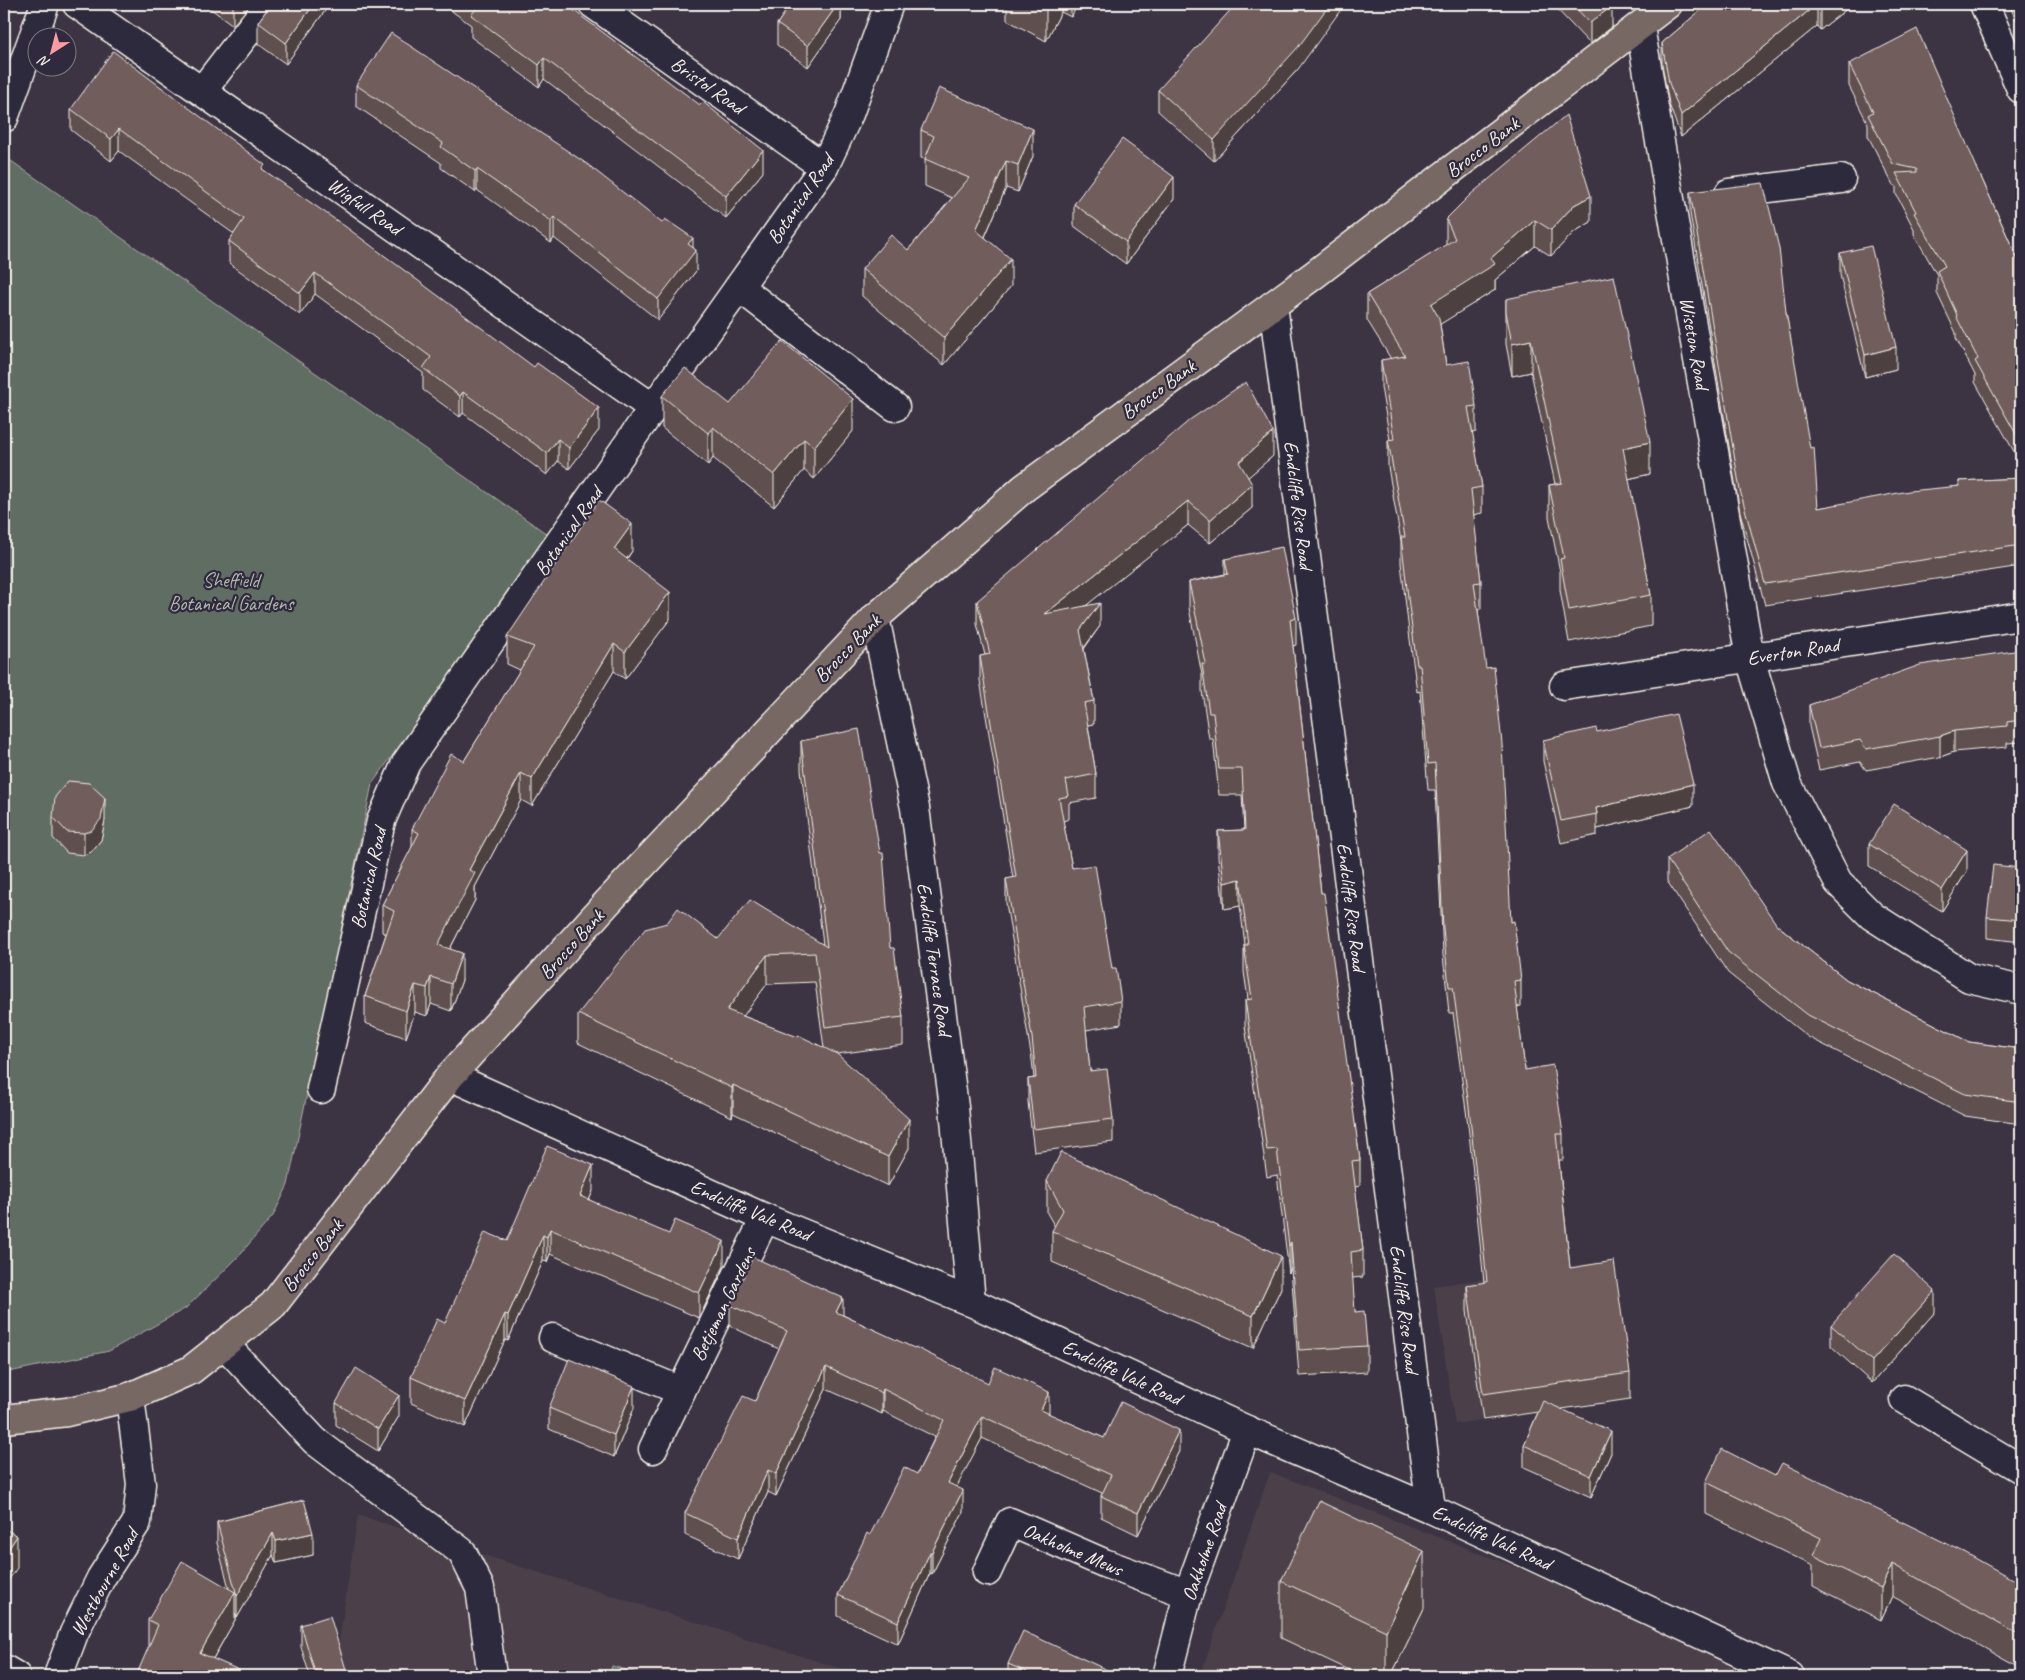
<svg xmlns="http://www.w3.org/2000/svg" width="2025" height="1680" font-family="Caveat,sans-serif">
	<style>
		.built { fill: #4b404a }
		.green { fill: #616d62; stroke: #aaafa5 }
		.lines { fill: none; stroke-linecap: round; stroke-linejoin: round }
		.minor-casing { stroke: #f4f1e8; stroke-width: 31 }
		.major-casing { stroke: #f4f1e8; stroke-width: 31 }
		.minor { stroke: #2f2a3d; stroke-width: 28 }
		.major { stroke: #776864; stroke-width: 28 }
		.wall { fill: #5f504f; stroke: #f4f1e8; fill-rule: evenodd }
		.shaded-wall { fill: #4e4140; stroke: #f4f1e8 }
		.building { fill: #6f5d5c; stroke: #f4f1e8 }
		.labels { text-anchor: middle; stroke-width: 4.5; stroke-linejoin: round; paint-order: stroke }
		.street-label { font-size: 20px; fill: #f4f1e8; stroke: #2f2a3d }
		.park-label { font-size: 20px; fill: #b2b6ac; stroke: #2f2a3d }
	</style>
	<rect width="100%" height="100%" fill="#3c3443"/>
	<filter id="ink" filterUnits="userSpaceOnUse"><feTurbulence type="fractalNoise" baseFrequency=".02" numOctaves="2"/><feDisplacementMap in="SourceGraphic" scale="10" xChannelSelector="R" yChannelSelector="G"/><feConvolveMatrix kernelMatrix="1 2 1 2 8 2 1 2 1" color-interpolation-filters="sRGB"/></filter>
	<g filter="url(#ink)">
		<g class="built">
			<path d="M1610,1261L1630,1399L1455,1424L1434,1286Z"/>
			<path d="M1270,1472L1639,1615L1759,1676H1200Z"/>
			<path d="M358,1515L864,1676H334Z"/>
		</g>
		<g class="green">
			<path d="M4,156L550,536L372,784L288,1185L273,1216L235,1260L186,1308L109,1351L4,1373Z"/>
			<path d="M612,1666L647,1676H609Z"/>
		</g>
		<g class="lines">
			<defs>
				<g id="minor">
					<path d="M77,4L653,408"/>
					<path d="M593,4L824,167"/>
					<path d="M1984,4L2021,89"/>
					<path d="M1640,27L1750,658L1787,783L1838,882L1872,916L1969,978L2021,990"/>
					<path d="M202,91L269,4"/>
					<path d="M4,118L45,4"/>
					<path d="M1729,193L1841,179"/>
					<path d="M739,287L895,407"/>
					<path d="M1273,305L1431,1509"/>
					<path d="M875,618L915,808L954,1107L971,1302"/>
					<path d="M1564,686L2021,616"/>
					<path d="M450,1076L765,1218L971,1302L1247,1430L1431,1509L1790,1676"/>
					<path d="M321,1089L381,821L406,763L653,408L824,167L849,114L889,4"/>
					<path d="M553,1338L681,1391"/>
					<path d="M225,1345L315,1441L462,1552L480,1588L492,1676"/>
					<path d="M1904,1399L2021,1469"/>
					<path d="M653,1449L765,1218"/>
					<path d="M987,1572L1010,1522L1104,1563L1188,1594"/>
					<path d="M4,1669L16,1676"/>
					<path d="M58,1676L74,1633L101,1578L137,1522L141,1484L130,1397"/>
					<path d="M1167,1676L1188,1594L1247,1430"/>
				</g>
				<path id="major" d="M4,1419L67,1412L130,1397L191,1370L273,1305L450,1076L606,904L875,618L1024,488L1314,275L1668,4"/>
			</defs>
			<use href="#minor" class="minor-casing"/>
			<use href="#major" class="major-casing"/>
			<use href="#minor" class="minor"/>
			<use href="#major" class="major"/>
		</g>
		<g class="wall">
			<path d="M204,4H251L233,25Z"/>
			<path d="M271,4H330L286,64L258,44V22Z"/>
			<path d="M442,4H565L763,172L726,218L544,79L539,87L471,37V25Z"/>
			<path d="M788,4H841V20L808,67L777,45V24L790,5Z"/>
			<path d="M999,4H1078L1071,17L1061,12L1046,41L1007,20V8Z"/>
			<path d="M1552,4H1610L1612,27L1590,44Z"/>
			<path d="M1708,4H1853L1820,30L1817,26L1681,137L1669,104L1662,64V43Z"/>
			<path d="M2009,4H2021V31Z"/>
			<path d="M1849,64L1981,177L2021,267V464L1975,382V375L1956,338V333L1937,293V275L1914,234V229L1896,194V186L1893,185L1868,136V124L1849,86Z"/>
			<path d="M1299,68L1214,161L1158,111V90Z"/>
			<path d="M356,85L693,247L696,271L658,320L554,238L551,243L477,190L475,192L441,168V163L356,106Z"/>
			<path d="M71,109L265,171L599,430L569,469L558,461L547,475L463,413L460,417L423,390V373L315,294L300,315L229,263V241L234,234L119,151L111,161L71,130Z"/>
			<path d="M921,130L1033,156L1018,192L1006,188L985,237L1011,286L944,365L862,296V269L908,250L952,198L925,186V159L921,158Z"/>
			<path d="M1690,192L1786,312L1818,508L1959,486V481L2021,478V566L1765,605L1740,512L1690,213Z"/>
			<path d="M1470,195L1591,222L1574,232L1551,256L1535,246L1495,280V290L1440,324L1446,365L1476,406V432L1472,433L1482,487V513L1473,515L1481,582V609H1478L1511,922L1521,980V1006L1517,1007L1525,1070L1563,1134V1160H1559L1570,1268L1630,1373V1399L1562,1409L1611,1453L1591,1497L1524,1467V1445L1538,1412L1483,1420L1467,1311V1285L1484,1283L1469,1133L1453,1013H1449L1443,955L1435,790H1428L1420,691L1417,692L1409,632L1401,563V541L1388,467V440H1390L1381,387V360L1391,359L1367,320V294L1446,245V219Z"/>
			<path d="M1174,199L1126,264L1074,226V204Z"/>
			<path d="M1840,253L1896,369L1865,377L1840,275Z"/>
			<path d="M1506,299L1650,474L1628,479L1651,595V626L1569,642L1560,590V572L1549,517V485L1555,484L1531,372L1512,376L1506,344Z"/>
			<path d="M662,396L730,404L853,431L814,479L804,470L774,507L713,458L708,465L662,428Z"/>
			<path d="M1273,456L1248,477L1252,508L1210,543L1188,525L1085,606L1100,626L1084,649L1094,701V724L1088,725L1096,774V798L1069,803V819L1063,821L1072,868L1112,968L1121,1001V1024L1086,1030L1090,1071L1113,1119V1142L1034,1152L1028,1102V1079L1034,1078L1032,1060L1006,903V879L1013,878L980,680V656L985,655L977,624V601Z"/>
			<path d="M632,551L627,559L670,619L625,679L614,671L532,806L521,800L475,887V900L450,949L462,980L451,1011L431,1004L427,1016L415,1012L406,1038L365,1023V996L386,934L382,932V905L412,848V829L464,761L520,670L507,664V637Z"/>
			<path d="M1225,559L1296,618V645L1293,646L1321,893L1360,1160V1186L1355,1187L1363,1250V1277L1352,1278L1355,1312L1367,1346V1372L1299,1376L1291,1268L1289,1273L1277,1175L1267,1177L1245,1026V1000L1248,999L1244,972V945H1245L1240,906L1224,909L1218,857V831L1244,830L1242,795H1219L1213,739H1209L1202,691V675L1189,608V582L1225,574Z"/>
			<path d="M2021,650V742L2007,743V747L1954,752L1940,757L1866,770L1860,762L1819,770L1809,726V705Z"/>
			<path d="M1543,740L1693,806L1597,829V835L1561,843L1543,761Z"/>
			<path d="M801,741L890,948L903,1017V1045L837,1054L909,1148L888,1186L733,1113L732,1117L578,1043V1014L718,939L823,944L801,770ZM815,982L824,1048L743,1016L767,984Z"/>
			<path d="M53,817L105,820L101,840L91,852L84,855L67,853L53,838Z"/>
			<path d="M1869,844L1967,871L1942,911L1869,866Z"/>
			<path d="M1667,859L1777,925L1847,980L1969,1042L2021,1049V1124L1965,1116L1808,1037L1728,973L1667,881Z"/>
			<path d="M2021,868V942L1987,938V917Z"/>
			<path d="M1047,1181L1281,1288L1253,1348L1052,1262V1231L1055,1227L1047,1213Z"/>
			<path d="M593,1191L589,1200L724,1266L699,1318L550,1254L547,1262L543,1261L508,1341L505,1340L465,1427L411,1403V1377L445,1323L507,1241Z"/>
			<path d="M730,1305L843,1315L1049,1414L1104,1438L1179,1451L1138,1535L1101,1517V1496L1102,1493L982,1438L956,1487L963,1512L932,1574L930,1573L898,1644L838,1616V1595L870,1535L917,1474L935,1437L883,1411L882,1414L826,1389L776,1496L768,1492L738,1559L685,1535V1513L755,1401L779,1349L730,1326Z"/>
			<path d="M1935,1312L1872,1383L1831,1346V1325Z"/>
			<path d="M336,1403L399,1416L378,1451L336,1425Z"/>
			<path d="M549,1408H634L614,1457L549,1429Z"/>
			<path d="M1775,1476L2021,1584V1668L1892,1596L1881,1620L1813,1586V1566L1706,1514V1482Z"/>
			<path d="M304,1500L313,1555L276,1563L273,1555L237,1618L235,1613V1620L213,1659L239,1676L148,1648V1620L229,1588L217,1543V1522Z"/>
			<path d="M1281,1581L1424,1608L1391,1676H1362L1281,1638Z"/>
			<path d="M301,1625L347,1676H310L301,1647Z"/>
			<path d="M1008,1664L1120,1676H1008Z"/>
		</g>
		<g class="shaded-wall">
			<path d="M233,4H251L233,25Z"/>
			<path d="M314,4H330L286,64V43Z"/>
			<path d="M838,4H841V20L808,67V46Z"/>
			<path d="M1049,4H1061V12L1046,41V9Z"/>
			<path d="M1071,4H1078L1071,17Z"/>
			<path d="M1330,4H1345L1299,68L1214,161V140Z"/>
			<path d="M1817,4V26L1681,137V115Z"/>
			<path d="M1826,4H1853L1820,30V9Z"/>
			<path d="M1612,6V27L1590,44V23Z"/>
			<path d="M544,58V79L539,87V65Z"/>
			<path d="M119,129V151L111,161V139Z"/>
			<path d="M1033,129V156L1018,192V165Z"/>
			<path d="M763,150V172L726,218V196Z"/>
			<path d="M1006,161V188L976,257V230Z"/>
			<path d="M477,169V190L475,192V171Z"/>
			<path d="M1174,177V199L1126,264V242Z"/>
			<path d="M1591,196V222L1574,232L1551,256V230L1574,205Z"/>
			<path d="M554,217V238L551,243V221Z"/>
			<path d="M1535,220V246L1495,280V290L1431,330V304L1491,258Z"/>
			<path d="M693,238V254L696,250V271L658,320V299L688,244Z"/>
			<path d="M1011,259V286L944,365V338Z"/>
			<path d="M315,273V294L300,315V293Z"/>
			<path d="M1531,340V372L1512,376V344Z"/>
			<path d="M1896,347V369L1865,377V355Z"/>
			<path d="M463,392V413L460,417V396Z"/>
			<path d="M853,399V431L814,479V447Z"/>
			<path d="M599,408V430L569,469V448Z"/>
			<path d="M713,427V458L708,465V433Z"/>
			<path d="M1273,432V456L1239,485V462Z"/>
			<path d="M558,439V461L547,475V453Z"/>
			<path d="M804,439V470L774,507V475Z"/>
			<path d="M1650,442V474L1623,480V448Z"/>
			<path d="M1252,484V508L1210,543V520Z"/>
			<path d="M1188,501V525L1045,638V614Z"/>
			<path d="M632,524V551L614,576V549Z"/>
			<path d="M670,592V619L625,679V652Z"/>
			<path d="M1100,603V626L1080,653V630Z"/>
			<path d="M614,644V671L532,806V779Z"/>
			<path d="M1954,731V752L1940,757V736Z"/>
			<path d="M521,773V800L475,887V900L438,972V945L469,870Z"/>
			<path d="M1693,784V806L1597,829V814L1596,808Z"/>
			<path d="M105,798V820L101,840L91,852L84,855V833Z"/>
			<path d="M1967,850V871L1942,911V890Z"/>
			<path d="M1240,879V906L1224,909V883Z"/>
			<path d="M462,953V980L451,1011V984Z"/>
			<path d="M767,955V984L727,1038V1010Z"/>
			<path d="M431,977V1004L427,1016V988Z"/>
			<path d="M415,985V1012L406,1038V1011Z"/>
			<path d="M733,1085V1113L732,1117V1088Z"/>
			<path d="M909,1119V1148L888,1186V1157Z"/>
			<path d="M593,1165V1191L580,1221V1196Z"/>
			<path d="M550,1229V1254L547,1262V1237Z"/>
			<path d="M543,1235V1261L508,1341V1315Z"/>
			<path d="M724,1241V1266L699,1318V1293Z"/>
			<path d="M1291,1242V1268L1289,1273V1246Z"/>
			<path d="M1281,1256V1288L1253,1348V1316Z"/>
			<path d="M1935,1291V1312L1872,1383V1361Z"/>
			<path d="M843,1298V1319L836,1312Z"/>
			<path d="M505,1314V1340L465,1427V1401Z"/>
			<path d="M826,1367V1389L776,1496V1474Z"/>
			<path d="M634,1386V1408L614,1457V1435Z"/>
			<path d="M883,1389V1411L882,1414V1393Z"/>
			<path d="M1049,1392V1413L1041,1431V1410Z"/>
			<path d="M399,1395V1416L378,1451V1429Z"/>
			<path d="M982,1416V1438L948,1504V1483Z"/>
			<path d="M1179,1430V1451L1138,1535V1513Z"/>
			<path d="M1611,1431V1453L1591,1497V1476Z"/>
			<path d="M768,1470V1492L738,1559V1538Z"/>
			<path d="M963,1490V1512L932,1574V1552Z"/>
			<path d="M273,1533V1555L237,1618V1596Z"/>
			<path d="M313,1533V1555L276,1563V1541Z"/>
			<path d="M17,1536V1568L7,1582V1608L4,1610V1578L7,1551Z"/>
			<path d="M1424,1551V1608L1391,1676H1386V1631Z"/>
			<path d="M930,1552V1573L898,1644V1622Z"/>
			<path d="M1892,1564V1596L1881,1620V1588Z"/>
			<path d="M235,1592V1620L203,1676L200,1653Z"/>
			<path d="M347,1673V1676H338Z"/>
		</g>
		<g class="building">
			<path d="M271,4H314L286,43L258,22Z"/>
			<path d="M471,4H565L700,105L703,102L763,150L726,196L544,58L539,65L471,15L477,8Z"/>
			<path d="M791,4H838L808,46L777,24Z"/>
			<path d="M1035,4H1049L1046,9Z"/>
			<path d="M1236,4H1330L1299,46L1214,140L1158,90Z"/>
			<path d="M1572,4H1610L1612,6L1590,23Z"/>
			<path d="M1708,4H1826L1820,9L1817,4L1681,115L1669,83L1662,43Z"/>
			<path d="M1917,29L1981,177L2021,267V443L1975,361L1978,359L1956,316L1957,315L1937,271L1945,266L1914,213L1916,212L1896,173L1917,172V169L1893,164L1868,115L1873,112L1849,64Z"/>
			<path d="M391,33L587,164L662,223L665,219L693,238L688,244L696,250L658,299L554,217L551,221L477,169L475,171L441,147L443,143L356,85Z"/>
			<path d="M113,51L265,165L262,169L346,227L534,367L537,363L599,408L569,448L558,439L547,453L463,392L460,396L423,368L431,357L315,273L300,293L229,241L244,219L119,129L111,139L71,109Z"/>
			<path d="M939,88L1033,129L1018,165L1006,161L976,230L1011,259L944,338L862,269L891,235L908,250L969,178L925,159L934,136L921,130Z"/>
			<path d="M1566,115L1591,196L1574,205L1551,230L1535,220L1491,258L1495,264L1431,304L1439,318L1446,365L1469,361L1476,406L1468,407L1482,487L1471,489L1481,582L1474,583L1486,668L1494,667L1502,744L1511,922L1514,921L1521,980L1514,981L1525,1070L1553,1065L1563,1134H1556L1570,1268L1614,1261L1630,1373L1483,1394L1467,1285L1487,1282L1469,1107L1453,987H1449L1443,928L1435,763L1428,764L1420,665H1417L1409,606L1401,537H1405L1388,440L1394,439L1381,360L1405,356L1367,294L1455,239L1446,219L1470,195Z"/>
			<path d="M1122,139L1174,177L1126,242L1074,204Z"/>
			<path d="M1763,183L1779,248L1786,312L1810,448L1814,447L1818,508L1909,491L1960,486L1959,481L2021,478V545L1765,584L1740,490L1690,192Z"/>
			<path d="M1871,246L1896,347L1865,355L1840,253Z"/>
			<path d="M1614,276L1650,442L1623,448L1651,595L1569,610L1560,559L1564,558L1549,485L1562,483L1531,340L1512,344L1506,312V299Z"/>
			<path d="M782,341L853,399L814,447L804,439L774,475L713,427L708,433L662,396L685,368L730,404Z"/>
			<path d="M1246,382L1273,432L1239,462L1252,484L1210,520L1188,501L1045,614L1100,603L1080,630L1094,701L1084,703L1096,774L1066,780L1069,796L1059,798L1072,868L1095,865L1112,968H1116L1121,1001L1084,1007L1090,1071L1107,1069L1113,1119L1034,1129L1028,1079L1036,1078L1032,1037L1006,879L1016,877L980,656L990,654L977,601L1191,419Z"/>
			<path d="M599,500L632,524L614,549L670,592L625,652L614,644L532,779L521,773L469,870L475,873L438,945L462,953L451,984L431,977L427,988L415,985L406,1011L365,996L394,911L382,905L419,833L412,829L451,754L464,761L534,647L507,637Z"/>
			<path d="M1282,547L1296,618L1290,620L1321,893H1324L1360,1160L1352,1161L1363,1250L1351,1252L1355,1312L1364,1311L1367,1346L1299,1350L1291,1242L1289,1246L1277,1149L1267,1150L1245,1000L1252,999L1244,945H1248L1240,879L1224,883L1218,831L1245,830L1242,769H1219L1213,713H1209L1202,664H1206L1189,582L1228,574L1225,559Z"/>
			<path d="M2021,650V720L2007,722V726L1954,731L1940,736L1866,749L1860,740L1819,748L1809,705L1920,665Z"/>
			<path d="M1676,714L1693,784L1596,808L1597,814L1561,821L1543,740L1596,728L1597,732Z"/>
			<path d="M859,729L880,853H883L890,948H894L903,1017L825,1027L815,953L767,955L727,1010L798,1037V1035L837,1054L909,1119L888,1157L733,1085L732,1088L578,1014L645,929L667,923L678,908L718,939L750,900L827,947L801,741Z"/>
			<path d="M68,781L89,783L105,798L101,819L91,831L84,833L67,832L53,817L55,797Z"/>
			<path d="M1894,804L1967,850L1942,890L1869,844Z"/>
			<path d="M1711,829L1777,925L1847,980L1969,1042L2021,1049V1102L1965,1094L1808,1015L1728,952L1667,859Z"/>
			<path d="M1993,865L2021,868V920L1987,917Z"/>
			<path d="M547,1146L593,1165L580,1196L669,1234L675,1220L724,1241L699,1293L550,1229L547,1237L543,1235L508,1315L505,1314L465,1401L411,1377L437,1319L445,1323L485,1232L507,1241Z"/>
			<path d="M1061,1152L1281,1256L1253,1316L1052,1231L1063,1210L1047,1181Z"/>
			<path d="M1894,1254L1935,1291L1872,1361L1831,1325Z"/>
			<path d="M753,1257L843,1298L836,1312L914,1348L915,1347L988,1383L995,1367L1049,1392L1041,1410L1104,1438L1121,1402L1179,1430L1138,1513L1101,1496L1111,1475L982,1416L948,1483L963,1490L932,1552H930L898,1622L838,1595L867,1533L870,1535L904,1467L917,1474L944,1420L883,1389L882,1393L826,1367L776,1474L768,1470L738,1538L685,1513L743,1396L755,1401L787,1331L730,1305Z"/>
			<path d="M569,1359L634,1386L614,1435L549,1408Z"/>
			<path d="M356,1368L399,1395L378,1429L336,1403Z"/>
			<path d="M1543,1401L1611,1431L1591,1476L1524,1445Z"/>
			<path d="M1722,1449L1775,1476L1782,1463L1966,1553L2021,1584V1636L1892,1564L1881,1588L1813,1555L1821,1538L1706,1482Z"/>
			<path d="M304,1500L313,1533L276,1541L273,1533L237,1596L217,1522Z"/>
			<path d="M1319,1501L1424,1551L1386,1631L1281,1581Z"/>
			<path d="M4,1528L17,1536L7,1551V1577L4,1578Z"/>
			<path d="M182,1561L235,1592L200,1653L239,1670L236,1676H136L158,1625L148,1620Z"/>
			<path d="M330,1616L347,1673L338,1676H316L301,1625Z"/>
			<path d="M1023,1631L1120,1676H1036L1008,1664Z"/>
		</g>
	</g>
	<g class="labels">
		<g class="street-label">
			<text transform="translate(708 85) rotate(35)" y="7">Bristol Road</text>
			<text transform="translate(1482 147) rotate(-37)" y="7">Brocco Bank</text>
			<text transform="translate(800 199) rotate(-56)" y="7">Botanical Road</text>
			<text transform="translate(365 206) rotate(35)" y="7">Wigfull Road</text>
			<text transform="translate(1695 343) rotate(80)" y="7">Wiseton Road</text>
			<text transform="translate(1158 389) rotate(-36)" y="7">Brocco Bank</text>
			<text transform="translate(1299 505) rotate(83)" y="7">Endcliffe Rise Road</text>
			<text transform="translate(568 531) rotate(-55)" y="7">Botanical Road</text>
			<text transform="translate(847 648) rotate(-46)" y="7">Brocco Bank</text>
			<text transform="translate(1793 651) rotate(-9)" y="7">Everton Road</text>
			<text transform="translate(368 878) rotate(-77)" y="7">Botanical Road</text>
			<text transform="translate(1352 907) rotate(83)" y="7">Endcliffe Rise Road</text>
			<text transform="translate(571 944) rotate(-48)" y="7">Brocco Bank</text>
			<text transform="translate(935 959) rotate(82)" y="7">Endcliffe Terrace Road</text>
			<text transform="translate(751 1210) rotate(23)" y="7">Endcliffe Vale Road</text>
			<text transform="translate(312 1255) rotate(-52)" y="7">Brocco Bank</text>
			<text transform="translate(723 1304) rotate(-64)" y="7">Betjeman Gardens</text>
			<text transform="translate(1405 1309) rotate(83)" y="7">Endcliffe Rise Road</text>
			<text transform="translate(1122 1372) rotate(25)" y="7">Endcliffe Vale Road</text>
			<text transform="translate(1492 1537) rotate(25)" y="7">Endcliffe Vale Road</text>
			<text transform="translate(1073 1549) rotate(23)" y="7">Oakholme Mews</text>
			<text transform="translate(1204 1552) rotate(-71)" y="7">Oakholme Road</text>
			<text transform="translate(104 1582) rotate(-61)" y="7">Westbourne Road</text>
		</g>
		<g class="park-label">
			<text x="231" y="587">Sheffield<tspan x="231" dy="23">Botanical Gardens</tspan></text>
		</g>
	</g>
	<rect width="2025" height="1680" fill="none" stroke="#2f2a3d" stroke-width="20"/>
	<rect x="10" y="10" width="2005" height="1660" fill="none" stroke="#f4f1e8" stroke-width="2" filter="url(#ink)"/>
	<g transform="translate(52 52) rotate(216)"><circle r="24" fill="#2f2a3d" stroke="#7e7a81"/>
	<path d="M0-4L9 19L0 12L-9 19Z" fill="#ff9aa2"/>
	<text y="-8" font-size="14" font-weight="bold" text-anchor="middle" fill="#f4f1e8">N</text>
	</g>
</svg>
